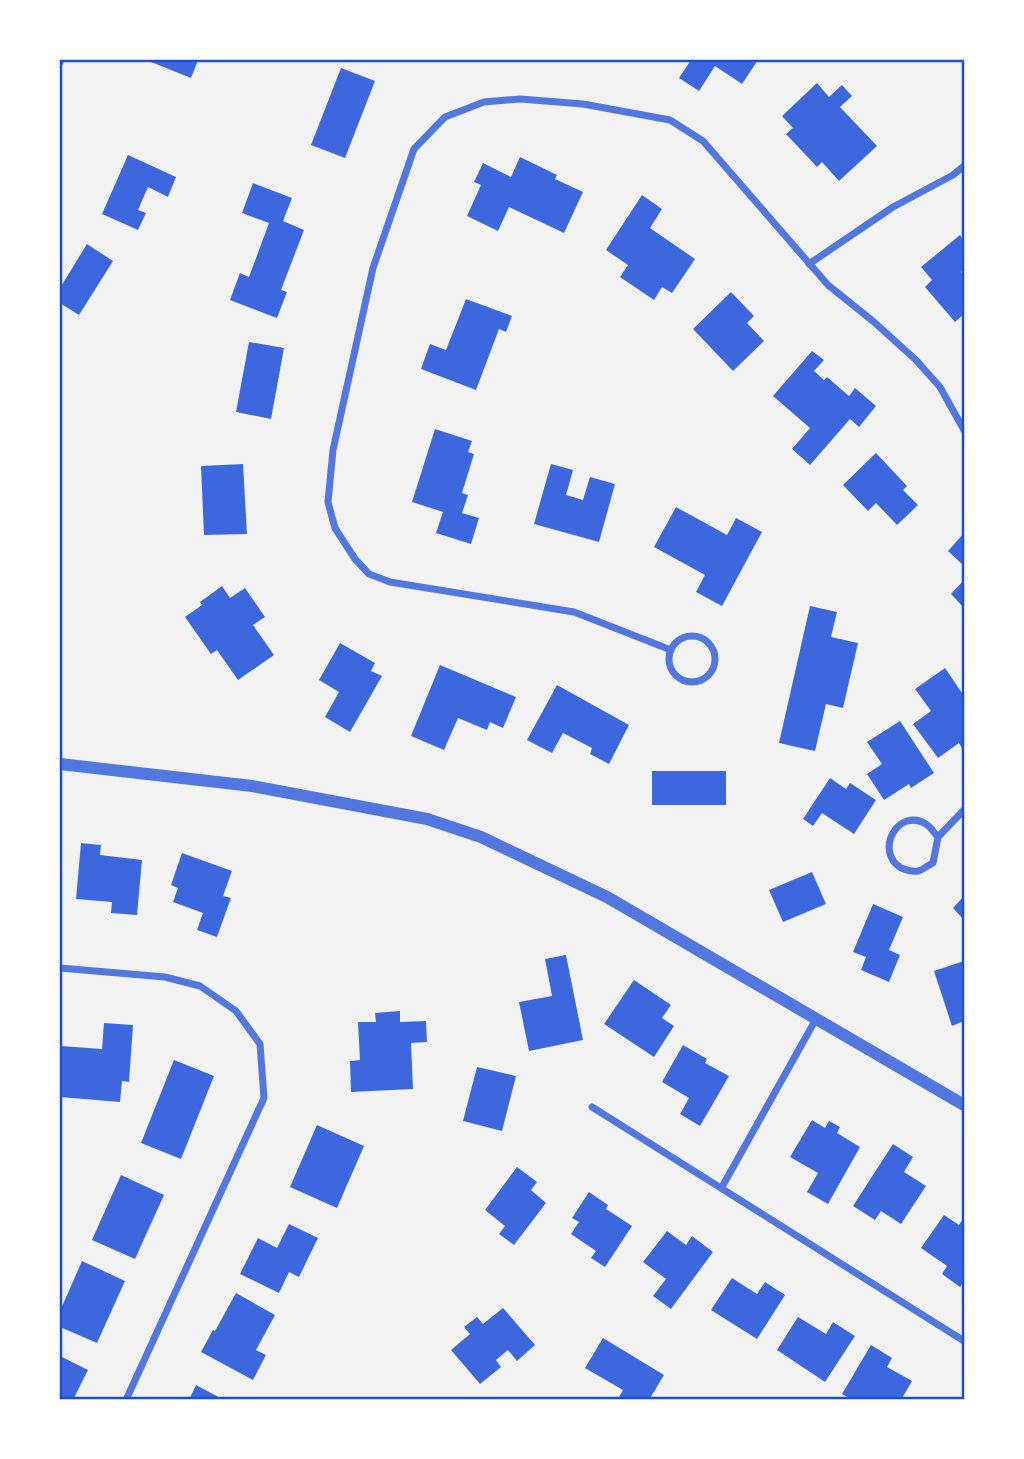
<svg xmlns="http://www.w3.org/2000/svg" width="1024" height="1459" font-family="'Alegreya Sans',sans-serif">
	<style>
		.building { fill: #3d67dc }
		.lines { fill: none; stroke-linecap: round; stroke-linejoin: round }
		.minor { stroke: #5277de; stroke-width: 7 }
		.tertiary { stroke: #5277de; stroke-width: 12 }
		.neatline { fill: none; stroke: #1d4ed8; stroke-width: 2.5 }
	</style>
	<rect width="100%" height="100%" fill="#f2f2f2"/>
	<g class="building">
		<path d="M146,60H198L191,78Z"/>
		<path d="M691,60H758L742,84L715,66L699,91L679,78Z"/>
		<path d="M341,68L375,81L345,158L311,145Z"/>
		<path d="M817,83L829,97L842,85L852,96L840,107L877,146L839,181L822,162L817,167L786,134L793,128L782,116Z"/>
		<path d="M128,155L176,177L168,197L148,187L138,210L146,213L138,230L102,214Z"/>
		<path d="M520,157L557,175L555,179L583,192L564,233L509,207L498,231L467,216L481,185L474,182L483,163L511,177Z"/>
		<path d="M253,183L292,198L283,221L304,230L281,290L287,292L277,318L230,300L240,273L249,277L269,223L242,213Z"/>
		<path d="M642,195L662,209L650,228L695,259L672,293L662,287L654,300L620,277L628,265L606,250Z"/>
		<path d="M960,235L964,241V269L961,272L964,276V314L955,322L925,287L932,280L921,267Z"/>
		<path d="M87,244L113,261L79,315L60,303V288Z"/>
		<path d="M731,292L754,316L747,323L764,341L733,371L693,329Z"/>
		<path d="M466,299L512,316L506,332L499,329L476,390L421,369L430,344L446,350Z"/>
		<path d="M249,342L284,348L271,419L236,412Z"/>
		<path d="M812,351L824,360L814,371L824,380L827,377L849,396L855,388L876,406L859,427L850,419L810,465L792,449L810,428L773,396Z"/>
		<path d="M435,429L472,441L468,452L474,454L462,493L468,495L462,513L479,518L471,544L436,533L443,512L412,502Z"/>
		<path d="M876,453L907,486L903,490L918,505L897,525L876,503L868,511L843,485Z"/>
		<path d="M243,464L247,534L204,535L201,466Z"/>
		<path d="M551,464L573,470L566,495L583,500L590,477L615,484L599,542L534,524Z"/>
		<path d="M676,507L727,535L736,518L762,532L722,606L696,592L705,575L654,547Z"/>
		<path d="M964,533V566L948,551Z"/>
		<path d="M964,580V608L951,594Z"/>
		<path d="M222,586L230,598L245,588L265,617L253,625L274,655L238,680L217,650L211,654L185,617L202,605L200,602Z"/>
		<path d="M810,606L837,612L831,637L858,643L843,708L826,704L815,751L779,743Z"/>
		<path d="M340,643L375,663L371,671L382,676L350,732L325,717L339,692L319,680Z"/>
		<path d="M440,665L516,697L503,728L490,722L487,730L458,718L444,750L411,736Z"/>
		<path d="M945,668L964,696V746L962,748L959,743L938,758L913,724L931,711L915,689Z"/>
		<path d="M557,685L629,725L609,764L590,754L592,748L563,733L552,753L527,740Z"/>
		<path d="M900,721L934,773L911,788L909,784L884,800L867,774L882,764L867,742Z"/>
		<rect x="652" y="771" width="74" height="34"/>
		<path d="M830,778L846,789L850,783L876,800L854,834L822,813L813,826L803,819Z"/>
		<path d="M81,843L101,845L100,855L142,860L137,915L111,913L112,902L76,899Z"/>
		<path d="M182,853L232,871L223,896L231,898L217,937L197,930L203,913L173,902L178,888L171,885Z"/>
		<path d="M812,872L826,904L783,922L769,890Z"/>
		<path d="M964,896V920L953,908Z"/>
		<path d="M873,904L903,917L889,950L900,955L889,982L861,970L866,957L853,952Z"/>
		<path d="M566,955L583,1040L529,1051L519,1002L552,996L545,959Z"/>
		<path d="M964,961V1021L952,1026L934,971Z"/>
		<path d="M634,980L671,1005L662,1018L674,1026L654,1057L604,1024Z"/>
		<path d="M400,1011V1022L426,1021L427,1042L411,1043L413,1089L351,1092L350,1061L360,1060L358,1022H376L375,1013Z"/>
		<path d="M104,1023L133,1025L129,1082L122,1081L120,1102L60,1097L61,1046L102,1049Z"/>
		<path d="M683,1045L707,1059L705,1063L729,1076L700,1126L680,1114L689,1098L662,1082Z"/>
		<path d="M174,1060L214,1076L181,1159L141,1143Z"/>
		<path d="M477,1067L516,1076L502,1131L463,1121Z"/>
		<path d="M812,1120L825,1128L829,1121L840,1127L837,1133L860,1147L828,1204L807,1192L818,1173L790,1157Z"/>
		<path d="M317,1125L364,1146L337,1208L290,1187Z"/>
		<path d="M893,1144L913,1157L904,1172L926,1186L901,1224L881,1211L875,1220L853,1206Z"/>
		<path d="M517,1167L537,1182L531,1190L546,1203L514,1245L499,1234L505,1226L485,1210Z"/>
		<path d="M121,1175L164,1195L135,1259L92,1240Z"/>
		<path d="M589,1192L608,1205L606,1209L632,1226L605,1267L591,1258L596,1251L571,1234L579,1222L572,1218Z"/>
		<path d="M944,1215L959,1225L963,1219L964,1220V1281L960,1287L942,1274L947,1266L921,1248Z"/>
		<path d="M289,1224L318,1238L299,1277L289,1272L279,1293L240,1274L258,1238L277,1248Z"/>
		<path d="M667,1231L686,1245L692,1236L713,1252L671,1309L653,1296L666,1279L643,1262Z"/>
		<path d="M82,1261L125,1281L97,1343L60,1327V1311Z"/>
		<path d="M732,1278L757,1294L765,1282L785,1295L757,1339L711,1310Z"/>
		<path d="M236,1293L275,1315L256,1350L266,1355L253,1380L201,1352L213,1330L215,1331Z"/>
		<path d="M503,1308L535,1345L517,1361L508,1350L496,1360L501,1367L480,1384L451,1350L470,1334L464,1327L477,1317L483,1324Z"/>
		<path d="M798,1317L826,1334L833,1322L855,1336L825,1382L777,1350Z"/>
		<path d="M603,1338L664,1375L649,1400H623L619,1397L623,1390L585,1368Z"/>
		<path d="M871,1345L892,1358L887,1367L912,1381L901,1400H852L842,1394Z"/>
		<path d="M60,1356L88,1370L73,1400H60Z"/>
		<path d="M196,1385L224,1400H189Z"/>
	</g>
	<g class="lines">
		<g class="minor">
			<path d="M60,62V60"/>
			<path d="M809,264L893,207L953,175L964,166"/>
			<circle cx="692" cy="659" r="23"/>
			<path d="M671,650L574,612L390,582L369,574L355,559L335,528L328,502L333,450L373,268L414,149L445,117L484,102L520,99L583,104L670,120L703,141L828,285L874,322L916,360L940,387L964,430"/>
			<path d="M938,837C934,833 931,827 926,824C898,807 874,851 901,868C906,870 913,872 918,871C923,870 928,865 933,863L938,837L964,810"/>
			<path d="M60,968L165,977L200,986L236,1011L260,1044L264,1098L126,1400"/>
			<path d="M592,1107L964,1341"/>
			<path d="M722,1187L816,1019"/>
		</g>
		<path class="tertiary" d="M60,764L252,786L427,819L481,837L607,897L964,1105"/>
	</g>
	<rect width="1024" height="1459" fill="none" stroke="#ffffff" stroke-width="122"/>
	<rect x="61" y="61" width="902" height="1337" class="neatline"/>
</svg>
